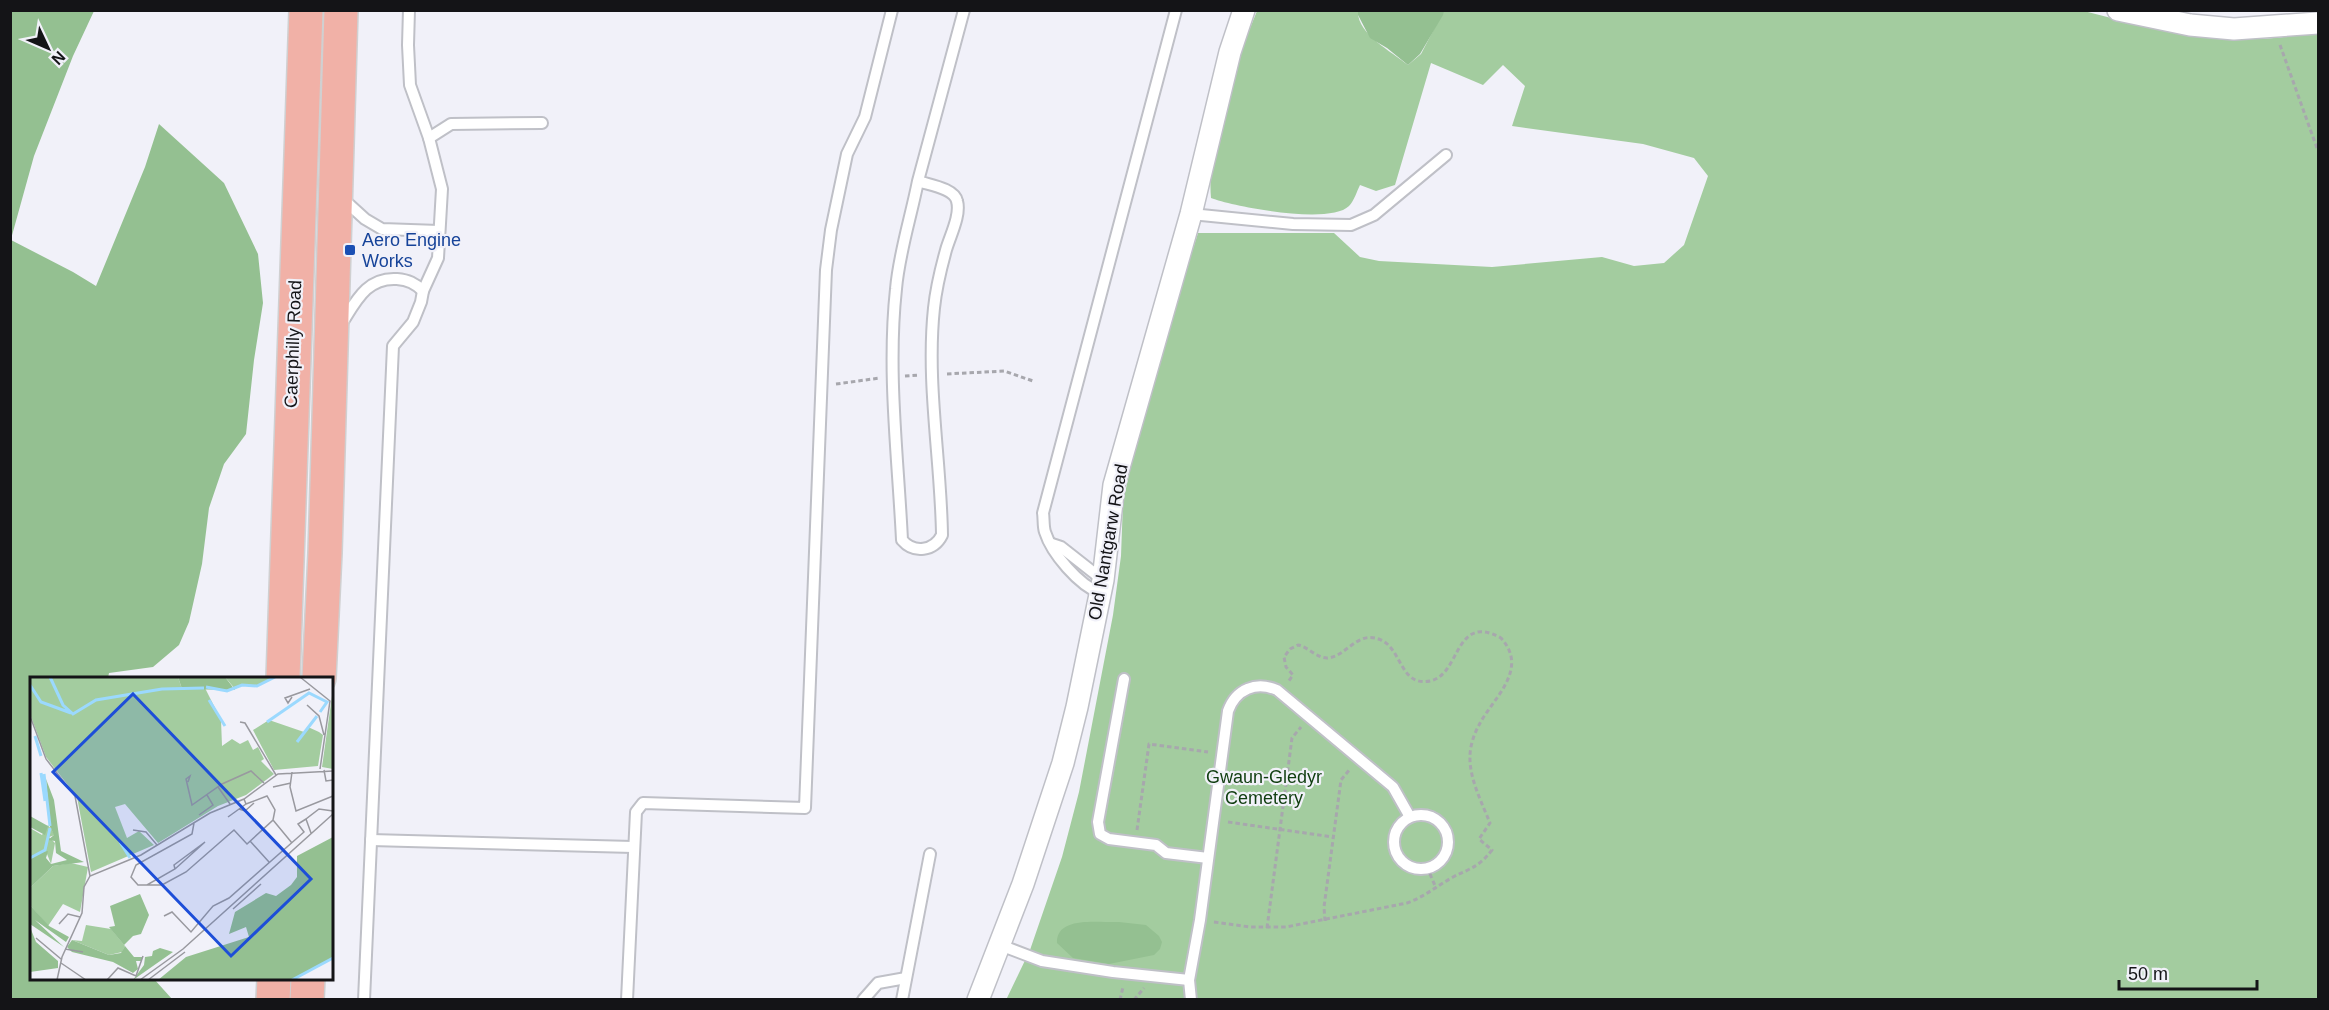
<svg xmlns="http://www.w3.org/2000/svg" width="2329" height="1010" font-family="Arial,sans-serif">
	<style>
		.green { fill: #a3cc9f }
		.forest { fill: #94c091 }
		.lines { fill: none; stroke-linecap: round; stroke-linejoin: round }
		.lane-casing { stroke: #bfc0c7; stroke-width: 14 }
		.street-casing { stroke: #bfc0c7; stroke-width: 24 }
		.primary-casing { stroke: #d0d0d1; stroke-width: 36 }
		.path { stroke: #a7a7ad; stroke-width: 3; stroke-dasharray: 4.5 3; stroke-linecap: butt }
		.lane { stroke: #fff; stroke-width: 10 }
		.street { stroke: #fff; stroke-width: 21 }
		.primary { stroke: #f1b1a7; stroke-width: 33 }
		.transit-dot { fill: #1a4fb4; stroke: #f1f1f9; stroke-width: 2 }
		.labels { text-anchor: middle; stroke-width: 4.5; stroke-linejoin: round; paint-order: stroke }
		.transit-label { font-size: 18px; fill: #164399; stroke: #f1f1f9; text-anchor: start }
		.street-label { font-size: 18px; fill: #141417; stroke: #f1f1f9 }
		.park-label { font-size: 18px; fill: #103e10; stroke: #f1f1f9 }
		.inset-river { fill: none; stroke: #9bd9fe; stroke-width: 3 }
		.inset-road { fill: none; stroke: #99999f; stroke-width: 1.5 }
		.view { fill: #1d4ed8; fill-opacity: 0.15; stroke: #1d4ed8; stroke-width: 3 }
		.inset-edge { fill: none; stroke: #141417; stroke-width: 3 }
	</style>
	<rect width="100%" height="100%" fill="#f1f1f9"/>
	<path class="green" d="M1444,10H2080C2137,25 2195,39 2254,39C2275,39 2297,35 2318,33V999L1006,1000L1030,950L1062,857L1079,792L1113,615L1121,556L1123,502L1139,429L1167,331L1198,233H1334L1360,257L1379,261L1492,267L1602,257L1634,266L1664,263L1684,245L1708,176L1694,158L1643,144L1512,126L1525,86L1503,65L1483,85L1431,63L1395,185L1376,191L1360,185C1357,191 1354,201 1349,206C1330,225 1235,207 1211,198C1206,144 1237,60 1257,11H1358C1357,34 1391,51 1408,65L1421,54Z"/>
	<g class="forest">
		<path d="M11,10L94,11L73,56L34,156L11,239Z"/>
		<path d="M1358,11V10L1444,11L1443,15L1420,54L1408,65L1387,48L1370,38L1358,15Z"/>
		<path d="M159,124L224,183L258,254L263,303L254,360L246,434L224,464L209,508L202,564L189,622L179,645L153,667L109,673L108,678H32V978L154,979L172,999H11V240L73,272L96,286L145,167Z"/>
		<path d="M1119,922L1146,925L1159,936L1162,942L1160,949L1154,955L1109,964L1073,958L1057,943C1056,915 1100,923 1119,922Z"/>
	</g>
	<g class="lines">
		<defs>
			<g id="lane">
				<path d="M429,138L451,124L542,123"/>
				<path d="M918,181C911,217 899,253 896,289C887,372 898,457 902,540C914,554 934,551 942,535C941,460 926,383 934,308C936,289 941,268 946,250C950,236 961,215 957,201C954,188 929,185 918,181L964,10"/>
				<path d="M343,199L365,219L382,229L439,231"/>
				<path d="M1191,214L1293,224L1351,225L1374,215L1446,155"/>
				<path d="M342,323C356,301 367,277 397,279C408,280 415,283 423,291"/>
				<path d="M1052,544L1061,547L1103,580"/>
				<path d="M1100,593C1079,585 1052,554 1045,532C1043,526 1044,518 1043,513L1176,10"/>
				<path d="M1124,679L1098,822L1100,834L1109,839L1156,845L1166,853L1208,858"/>
				<circle cx="1421" cy="842" r="27"/>
				<path d="M371,840L633,847"/>
				<path d="M1000,945L1042,961L1113,972L1189,980"/>
				<path d="M364,1000L393,346L413,322L421,302L423,291L438,258L442,189L429,138L410,85L408,45L409,10"/>
				<path d="M627,1000L636,812L643,803L805,808L826,270L831,230L847,154L865,117L892,10"/>
				<path d="M863,1000L878,983L906,978"/>
				<path d="M902,1000L930,854"/>
				<path d="M1191,1000L1189,980L1200,920L1228,711C1236,689 1256,681 1277,690L1393,787L1410,817"/>
			</g>
			<g id="street">
				<path d="M2118,10L2190,25L2234,29L2318,23"/>
				<path d="M978,1000L1023,884L1063,763L1077,707L1103,580L1114,485L1191,214L1230,52L1244,10"/>
			</g>
			<g id="primary">
				<path d="M283,678L306,10"/>
				<path d="M319,678L325,553L341,10"/>
				<path d="M273,1000L274,978"/>
				<path d="M307,1000L308,978"/>
			</g>
		</defs>
		<use href="#lane" class="lane-casing"/>
		<use href="#street" class="street-casing"/>
		<use href="#primary" class="primary-casing"/>
		<g class="path">
			<path d="M2280,45L2318,151"/>
			<path d="M947,374L1004,371L1033,381"/>
			<path d="M905,376L919,375"/>
			<path d="M836,384L880,378"/>
			<path d="M1228,822L1333,837"/>
			<path d="M1137,830L1149,744L1208,752"/>
			<path d="M1427,867L1436,888"/>
			<path d="M1325,921L1324,907L1341,780L1350,769"/>
			<path d="M1214,922L1250,927H1286L1407,903C1424,897 1437,886 1453,877C1471,868 1479,867 1492,850L1479,839L1490,823C1482,803 1469,778 1470,756C1470,746 1474,734 1479,725C1492,699 1530,670 1501,638C1454,612 1461,675 1430,681C1400,687 1402,649 1381,640C1357,629 1347,657 1327,658C1317,658 1308,647 1298,645L1290,649L1284,657L1286,667L1293,675L1288,682"/>
			<path d="M1267,928L1292,738L1301,727"/>
			<path d="M1120,1000L1123,987"/>
			<path d="M1134,1000L1144,988"/>
		</g>
		<use href="#lane" class="lane"/>
		<use href="#street" class="street"/>
		<use href="#primary" class="primary"/>
	</g>
	<rect class="transit-dot" x="344" y="244" width="12" height="12" rx="3"/>
	<g class="labels">
		<g class="transit-label">
			<text x="362" y="246">Aero Engine<tspan x="362" dy="21">Works</tspan></text>
		</g>
		<g class="street-label">
			<text transform="translate(293 344) rotate(-88)" y="6">Caerphilly Road</text>
			<text transform="translate(1108 542) rotate(-80)" y="6">Old Nantgarw Road</text>
		</g>
		<g class="park-label">
			<text x="1264" y="783">Gwaun-Gledyr<tspan x="1264" dy="21">Cemetery</tspan></text>
		</g>
	</g>
	<g transform="translate(30 677)">
		<rect width="303" height="303" fill="#f1f1f9"/>
		<path d="M0,0H148L152,12L175,11L191,43L192,69L202,62L210,67L218,63L223,73L228,70L234,82L231,84L244,97L216,118L188,129L128,166L95,127L85,130L97,161L109,154L124,168L61,195L47,120L16,80L0,37ZM195,0H245L227,9L212,8L205,12ZM303,12V92L292,90ZM239,43L274,55L278,50L289,55L293,58L288,89L244,93L223,53ZM18,148L25,158L19,160L25,166L21,187L17,177L0,178V151L12,158ZM41,186L58,190L50,235L33,227L18,249L0,228V211L23,189ZM56,248L81,252L95,269L92,275L79,278L42,263L52,264Z" fill="#a3cc9f"/>
		<path d="M148,0H195L205,13L152,12ZM16,102L24,123L31,174L54,185L23,189L0,211V178L18,174L16,181L21,187L37,183L26,176L25,164L18,163L24,158L20,150ZM0,139L18,149L15,158L0,150ZM303,160V281L262,303H128L156,280L219,260L216,250L199,257L205,235L236,216L246,219L261,208L267,200V179ZM110,217L119,238L111,257L103,259L94,268L79,250L85,249L80,229ZM0,228L19,249L39,260L36,265L5,243L34,270L0,247ZM0,250L6,265L28,284V291L0,295ZM42,263L79,278L91,276L95,269L104,280H112V284H106L108,292L103,296L83,285L42,275L37,270ZM130,271L143,275L103,303L114,288L115,280L122,279L123,274Z" fill="#94c091"/>
		<path class="inset-river" d="M20,0L33,28L43,37L66,23L132,12L174,11M0,8L11,25L41,36M176,10L197,14L212,8L227,9L245,0M179,23L195,49M237,45L279,16L297,25L290,35M5,59L11,79M267,65L287,39M11,96L15,124M14,97L20,149M90,165L100,181M0,181L15,173L20,151M262,303L303,281"/>
		<path class="inset-road" d="M270,0L300,24L290,92M262,20L258,26L255,21L280,12M277,28L289,39L294,58M0,39L16,82L45,119L60,199M210,45L215,46L246,98M294,93L296,104L303,103M262,95L260,110L266,134L303,119M158,105L160,99L156,102L162,128L192,107L221,94L234,106M188,110L200,127M243,110L261,106M209,132L215,134L224,126M169,138L183,128L177,118M198,140L216,127M243,143L262,166M103,153L116,155L127,168M281,156L276,142L289,132L303,134M220,164L239,185M145,192L175,165L144,188L145,192L117,208H108L101,200L106,188L162,157L164,146M117,208H132L156,195L204,153L217,167L243,143L245,133L237,119L216,127L214,122M203,232L231,207M134,239L142,235L161,255L183,229L199,221L274,155L268,147L276,142M29,247L38,237L50,240M6,261L31,282M35,272L53,275M31,286L56,303M27,303L32,280L52,236L54,210L60,199L111,178L180,136L214,122L248,97L303,94M77,303L88,291L106,299L113,279M110,303L153,272L303,137M118,303L155,275"/>
		<path class="view" d="M103,17L281,202L201,279L23,95Z"/>
		<rect width="303" height="303" class="inset-edge"/>
	</g>
	<rect width="2329" height="1010" fill="none" stroke="#141417" stroke-width="24"/>
	<g transform="translate(48 48) rotate(134)" stroke="#f1f1f9" stroke-width="4.5" paint-order="stroke">
	<path d="M0-4.5L10 22L0 15L-10 22Z" fill="#141417"/>
	<text y="-9" font-size="16" font-weight="bold" text-anchor="middle" fill="#141417">N</text>
	</g>
	<path d="M2119 980v9h138v-9" fill="none" stroke="#141417" stroke-width="3"/>
	<text x="2128" y="980" font-size="18" fill="#141417" stroke="#f1f1f9" stroke-width="4.5" paint-order="stroke">50 m</text>
</svg>
